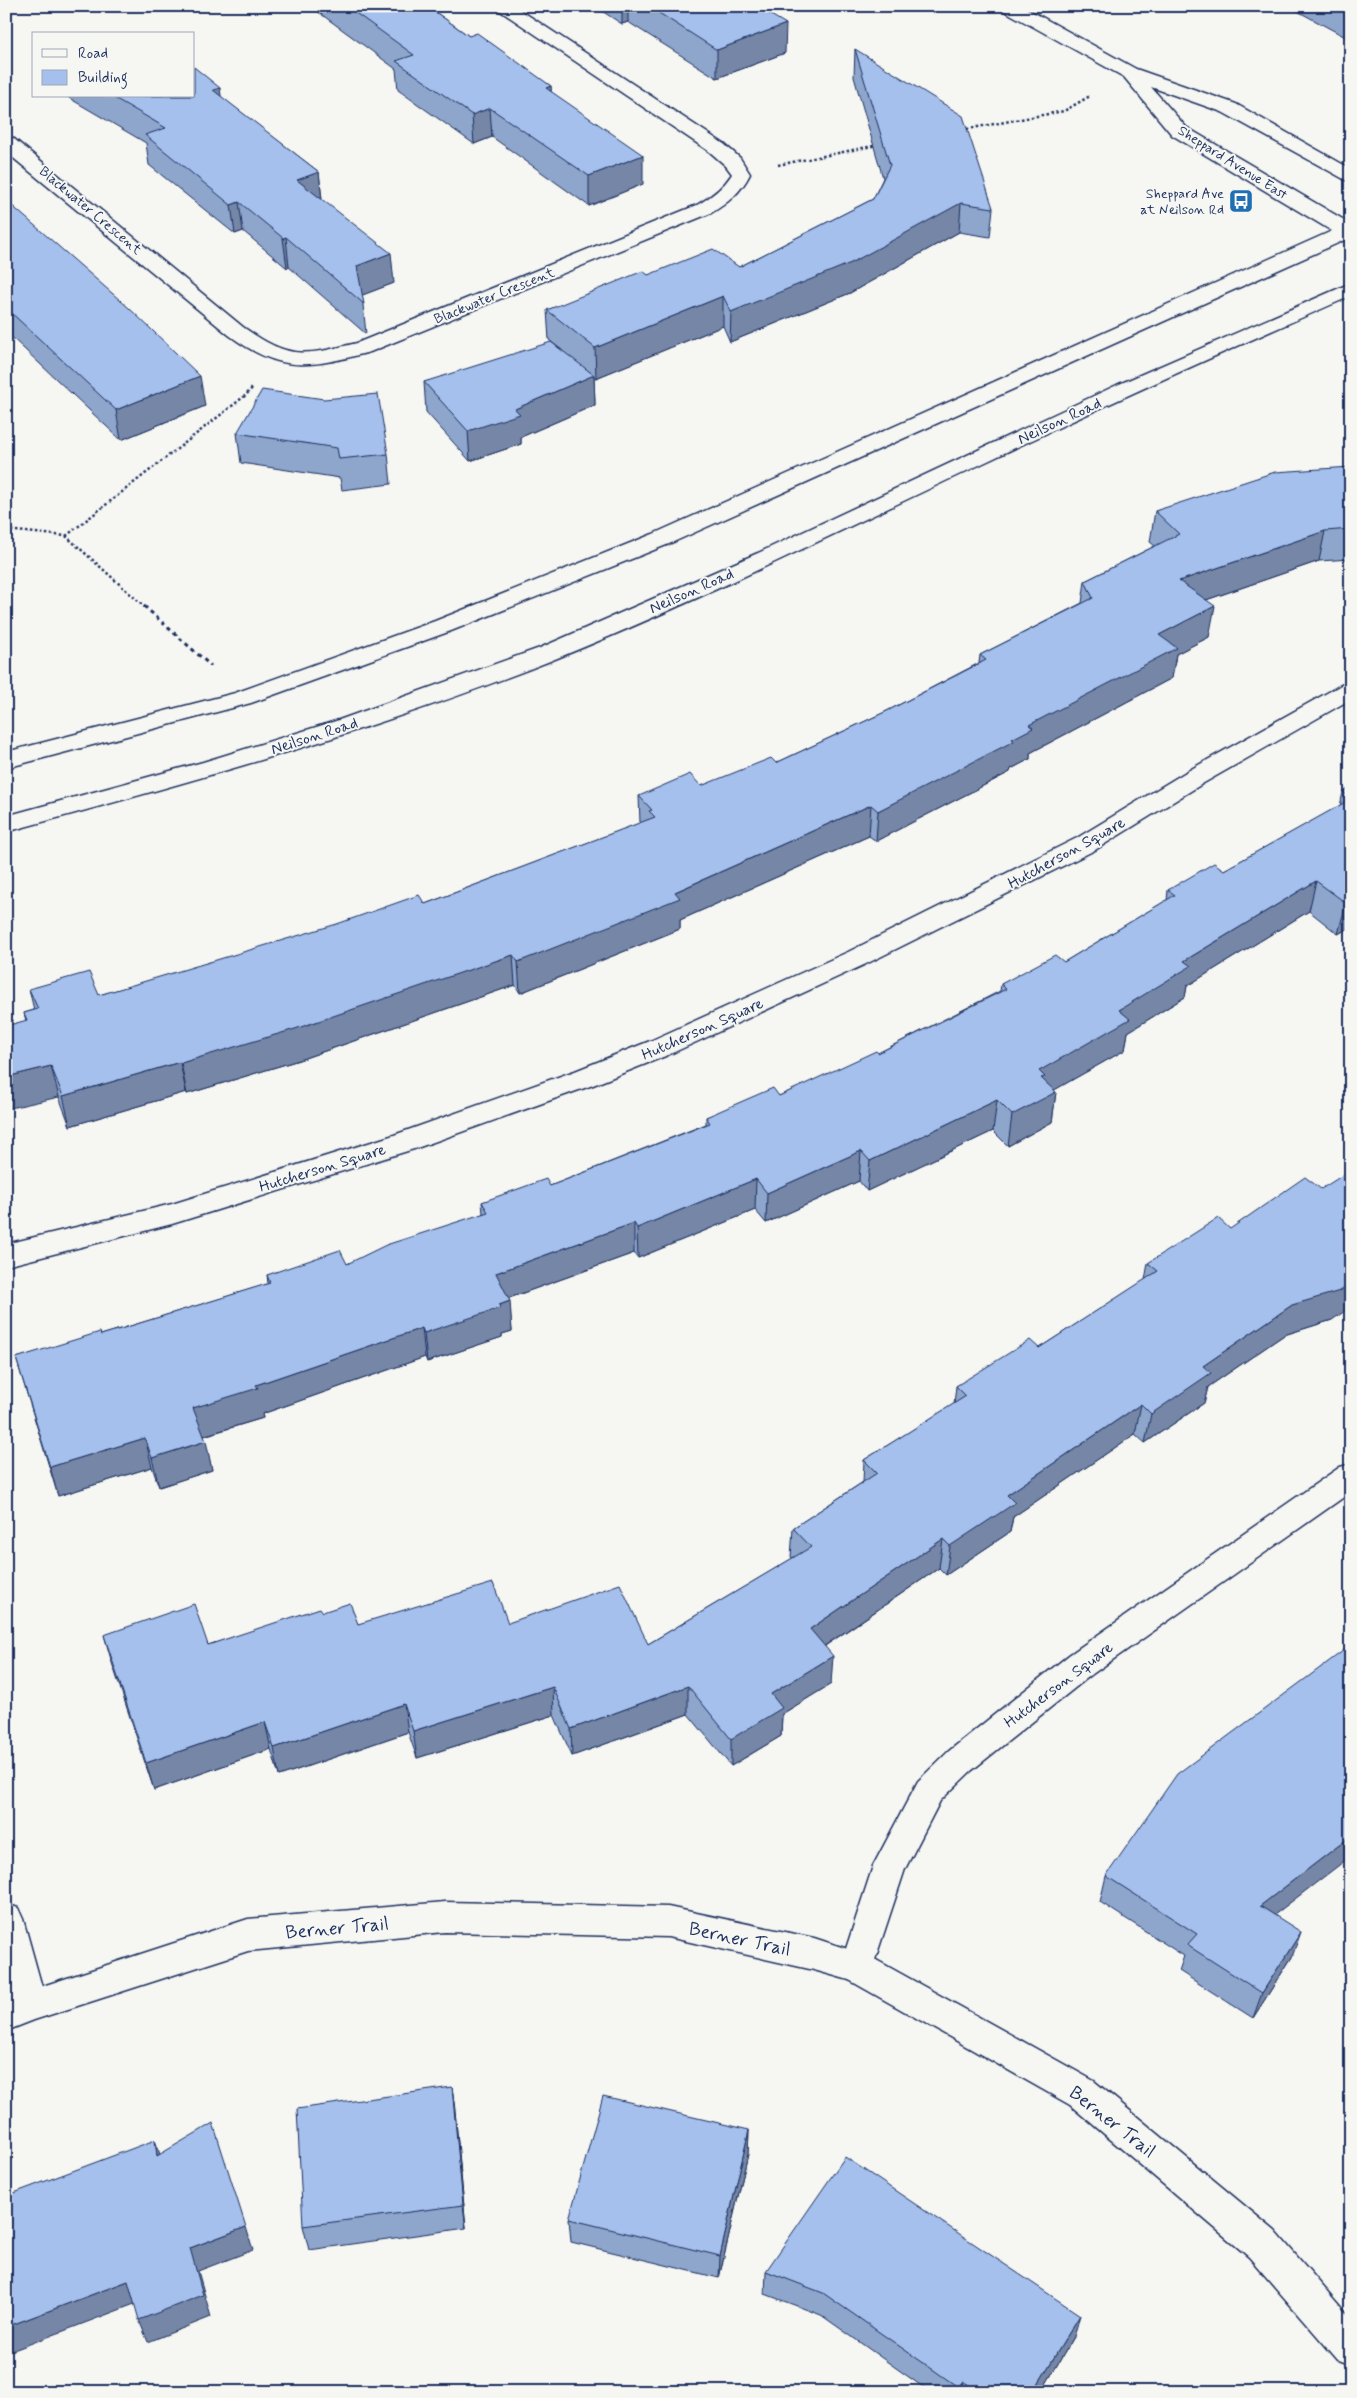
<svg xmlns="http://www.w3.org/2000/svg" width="1357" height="2398" font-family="Mynerve,sans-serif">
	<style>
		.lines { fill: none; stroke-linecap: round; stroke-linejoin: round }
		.street-casing { stroke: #1b2f5e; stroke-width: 3 }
		.secondary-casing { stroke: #1b2f5e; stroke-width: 3 }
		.path-far1 { stroke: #1b2f5e; stroke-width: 2.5; stroke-dasharray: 2.5 2.5; stroke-linecap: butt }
		.path { stroke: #1b2f5e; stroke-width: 3; stroke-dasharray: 4 4; stroke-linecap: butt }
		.street { fill: #f6f6f2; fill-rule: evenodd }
		.secondary { fill: #f6f6f2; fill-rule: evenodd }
		.wall { fill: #8ea5cc; stroke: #1b2f5e }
		.shaded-wall { fill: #7486a6; stroke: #1b2f5e }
		.building { fill: #a5c0ed; stroke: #1b2f5e }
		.labels { text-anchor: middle; stroke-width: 4; stroke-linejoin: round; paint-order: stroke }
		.far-street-label { font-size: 14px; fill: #1b2f5e; stroke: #f6f6f2 }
		.far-poi-label { font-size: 14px; fill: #1b2f5e; stroke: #f6f6f2; text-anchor: end }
		.street-label { font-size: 16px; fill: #1b2f5e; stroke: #f6f6f2 }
		.near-street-label { font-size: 19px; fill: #1b2f5e; stroke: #f6f6f2 }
	</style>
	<rect width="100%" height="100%" fill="#f6f6f2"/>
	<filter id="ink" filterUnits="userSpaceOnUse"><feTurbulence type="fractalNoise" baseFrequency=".02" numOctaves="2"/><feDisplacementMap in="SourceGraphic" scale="10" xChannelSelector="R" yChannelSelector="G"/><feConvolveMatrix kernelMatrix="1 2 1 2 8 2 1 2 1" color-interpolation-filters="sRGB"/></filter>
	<g filter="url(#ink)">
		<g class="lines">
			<defs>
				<g id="street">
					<path d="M493,6H514L724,144L740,158L750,174C741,192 728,203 711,213L370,352C309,368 282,374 229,335L6,152V136L13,138L243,327C290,360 303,356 357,343L697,205C711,197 723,188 732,174L726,166L710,152Z"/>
					<path d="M1351,682V699L1202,784L1095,850L866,964L668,1055L593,1085L414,1149L172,1224L6,1266V1244L172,1204L394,1135L575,1071L650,1041L848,952L1077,838L1186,772L1343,684Z"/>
					<path d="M1351,1464V1492L1091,1675L971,1771L940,1801L905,1869L869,1978L857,1983L845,1978L840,1967L873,1866L918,1781L949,1751L1069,1655L1340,1467Z"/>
					<path d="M6,1904L18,1908L23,1919L47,2005L42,2016L30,2021L18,2016L6,1981Z"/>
				</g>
				<g id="secondary">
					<path d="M1000,6H1022L1136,69L1236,104L1351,169V183L1222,112L1151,87L1186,127L1351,224V240L1347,239L669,544L451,631L251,703L6,768V752L235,693L435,621L653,534L1332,231L1172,135L1124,77L1003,10Z"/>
					<path d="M1351,283V296C1230,349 1111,402 992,459C847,527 704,599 555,659C377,730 191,782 6,832V816L203,762L339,720L540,648L758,553L1117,385Z"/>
					<path d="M445,1902L668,1907L814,1938L869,1956L1094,2081L1275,2231L1351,2319V2365L1338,2360L1249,2257L1070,2105L849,1980L814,1970L668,1937L445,1932L248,1951L34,2020L6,2031V1998L248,1919Z"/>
				</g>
			</defs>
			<use href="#street" class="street-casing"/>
			<use href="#secondary" class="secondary-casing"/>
			<g class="path-far1">
				<path d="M962,130L1064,111L1090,96"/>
				<path d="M778,165L878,145"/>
				<path d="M6,530L66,536L146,608"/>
				<path d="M66,536L246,395L253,387"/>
			</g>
			<path class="path" d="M144,606L211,666"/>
			<use href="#street" class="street"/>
			<use href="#secondary" class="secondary"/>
		</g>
		<g class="wall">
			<path d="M310,6H427L469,36L551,86V92L643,184L589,206L492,137L474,144L398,90L396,69Z"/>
			<path d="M594,6H756L785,53L717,78L628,22L622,24Z"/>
			<path d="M1288,6H1351V40Z"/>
			<path d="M855,49L993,208L990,237L959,232L850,293L730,342L723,326L596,378L594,377L595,405L521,437V444L470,461L426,412L424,382L563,351L549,340L547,310L648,275L739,267L873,199L883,178L854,77Z"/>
			<path d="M68,96H194L221,97L319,172L322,200L394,283L362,295L366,334L289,267L287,268L243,231L235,234L149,165L146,143L69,98Z"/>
			<path d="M6,202L205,406L121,440L6,332Z"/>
			<path d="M324,399L388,454L391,484L342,490L340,478L241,463L237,433Z"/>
			<path d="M1351,467V559L1319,561L1206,600L1209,637L1176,654L1172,678L1030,753V759L1011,769L1010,772L876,841L869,836L680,920V929L520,993L515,985L299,1060L187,1094L186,1092L70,1126L59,1097L26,1021L24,1013L34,1010L29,989L99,995L425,904L640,823L639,796L701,786L776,763L887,711L979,663L980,655L1082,603L1085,581L1155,546L1150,542L1155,511Z"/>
			<path d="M1351,787V927L1338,934L1309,911L1187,986L1185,997L1128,1032L1125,1050L1054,1090L1056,1092L1052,1122L1008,1146L993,1131L867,1191L859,1181L766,1223L755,1210L638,1258L634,1253L509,1298L512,1331L502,1334V1337L427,1362L425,1357L262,1414L263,1418L204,1436L212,1470L159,1487L152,1467L58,1496L16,1358L101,1335L268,1284L267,1275L347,1264L483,1214L482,1202L550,1186L706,1124V1117L779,1096L878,1053L1000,991L1001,984L1064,962L1167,900L1168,890L1224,870L1340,806L1343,792Z"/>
			<path d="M1148,1263L1332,1320L1284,1335L1208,1387L1204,1403L1145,1443L1135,1434L1013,1517L1010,1532L946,1575L939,1568L825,1646L831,1684L782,1714L781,1736L731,1766L688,1714L572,1756L554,1715L417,1758L408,1732L279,1776L271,1749L154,1790L112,1663L104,1635L208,1645L323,1612L358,1624L508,1623L648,1644L793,1558L791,1557L793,1528L863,1482L864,1460L954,1404L956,1386L1039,1348L1145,1280Z"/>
			<path d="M1106,1876L1274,1915L1292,1957L1253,2018L1179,1971L1184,1956L1100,1902Z"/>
			<path d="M452,2087L455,2111L466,2228L309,2250L303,2226Z"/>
			<path d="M749,2130L748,2154L719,2278L571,2242L569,2219Z"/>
			<path d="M766,2271L1074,2337L1041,2392H930L821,2315L765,2294Z"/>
		</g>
		<g class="shaded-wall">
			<path d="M622,6H628V22L622,24Z"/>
			<path d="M786,24L785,53L717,78V50Z"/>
			<path d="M551,86L552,114L546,88Z"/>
			<path d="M220,88L224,117L213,90Z"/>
			<path d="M490,108L492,137L474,144L472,115Z"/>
			<path d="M643,155V184L589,206V176Z"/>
			<path d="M319,172L322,201L297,180Z"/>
			<path d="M239,202L243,231L235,234L231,205Z"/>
			<path d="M961,203L959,232L850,293L730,342L731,312Z"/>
			<path d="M286,237L289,267L287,268L283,238Z"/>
			<path d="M391,253L394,283L360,296L357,266Z"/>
			<path d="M723,296V326L596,378L595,348Z"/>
			<path d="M594,375L595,405L521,437V444L470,461L468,431L515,409Z"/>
			<path d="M200,376L205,406L121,440L116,410Z"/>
			<path d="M1325,531L1319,561L1174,611L1179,581Z"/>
			<path d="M1215,606L1209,637L1176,654L1172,678L1030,753V759L1011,769L1010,772L876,841L878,811L1012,739L1029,725L1159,635Z"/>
			<path d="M871,805L869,836L680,920V929L520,993L518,962Z"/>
			<path d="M1316,881L1309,911L1187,986L1185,997L1128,1032L1125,1050L1042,1097L1056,1092L1052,1122L1008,1146L1012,1115L1039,1071L1184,961Z"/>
			<path d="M1351,901V927L1338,934L1346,903Z"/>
			<path d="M513,955L515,985L299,1060L187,1094L181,1063Z"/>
			<path d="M180,1062L186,1092L70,1126L63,1096Z"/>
			<path d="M51,1066L59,1097L6,1109V1077Z"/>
			<path d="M997,1100L993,1131L867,1191L870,1161Z"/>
			<path d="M861,1151L859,1181L766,1223L767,1193Z"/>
			<path d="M756,1179L755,1210L638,1258L637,1228Z"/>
			<path d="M634,1223V1253L498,1302L496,1273Z"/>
			<path d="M1351,1283V1307L1332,1320L1284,1335L1208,1387L1204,1403L1145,1443L1151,1414L1203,1366L1292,1305Z"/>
			<path d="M510,1301L512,1331L502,1334V1337L427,1362L424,1333Z"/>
			<path d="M422,1328L425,1357L262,1414L263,1418L199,1437L193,1408L256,1385Z"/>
			<path d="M1141,1404L1135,1434L1013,1517L1010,1532L946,1575L950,1546L1007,1495Z"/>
			<path d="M145,1438L152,1467L58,1496L50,1467Z"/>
			<path d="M206,1441L212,1470L159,1487L152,1458Z"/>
			<path d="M943,1539L939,1568L808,1657L810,1629Z"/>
			<path d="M833,1656L831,1684L782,1714L781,1736L731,1766V1739L771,1694Z"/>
			<path d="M688,1686V1714L572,1756L571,1729Z"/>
			<path d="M553,1687L554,1715L417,1758L413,1731Z"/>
			<path d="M404,1704L408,1732L279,1776L274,1748Z"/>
			<path d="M265,1722L271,1749L154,1790L146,1763Z"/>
			<path d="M1351,1836V1856L1252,1932L1260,1906Z"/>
			<path d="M1301,1932L1292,1957L1253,2018L1262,1993Z"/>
			<path d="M452,2087L455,2111L466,2228L463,2205Z"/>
			<path d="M749,2130L748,2154L719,2278L720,2256Z"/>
			<path d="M155,2140L163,2163L157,2156Z"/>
			<path d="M246,2227L253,2250L198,2271L211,2317L148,2342L139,2320L190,2248Z"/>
			<path d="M128,2281L137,2303L6,2353V2327Z"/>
			<path d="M1080,2315L1074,2337L1041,2392H1033Z"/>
			<path d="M963,2381L961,2392H957L958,2387Z"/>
		</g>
		<g class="building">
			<path d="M346,6H427L469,36L477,33L551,86L546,88L643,155L589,176L490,108L472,115L396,61L414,55Z"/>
			<path d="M648,6H756L786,24L717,50Z"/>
			<path d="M855,49L963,116L993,208L961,203L851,263L731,312L723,296L595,348L547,310L643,271L648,275L713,249L739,267L873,199L890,165Z"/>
			<path d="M194,67L220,88L213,90L319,172L297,180L391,253L357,266L364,304L286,237L283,238L239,202L231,205L145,135L166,128L111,96H194Z"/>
			<path d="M6,202L9,203L129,308L200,376L116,410L6,308Z"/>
			<path d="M551,342L594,375L515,409L520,414L468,431L424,382Z"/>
			<path d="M262,390L324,399L378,394L388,454L339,459L337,448L237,433Z"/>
			<path d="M1351,467V529L1325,531L1179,581L1215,606L1159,635L1177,648L1029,725L1033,728L1012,739L1014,741L878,811L871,805L675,892L680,898L518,962L513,955L295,1029L181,1063L180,1062L63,1096L51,1066L6,1077V1026L27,1020L24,1013L38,1009L29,989L89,972L99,995L337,924L419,895L425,904L655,817L649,811L652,810L639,796L690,774L701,786L771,758L776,763L887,711L986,660L980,655L1093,598L1085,581L1179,534L1155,511L1275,472Z"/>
			<path d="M1351,787V798L1343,792Z"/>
			<path d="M1351,799V901L1346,903L1316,881L1184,961L1191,966L1119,1010L1130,1019L1039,1071L1045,1077L1041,1078L1056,1092L1012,1115L997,1100L870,1161L861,1151L767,1193L756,1179L637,1228L634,1223L496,1273L510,1301L499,1305L500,1308L424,1333L422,1328L256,1385L258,1388L193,1408L206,1441L152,1458L145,1438L50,1467L16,1358L100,1332L101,1335L270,1283L267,1275L340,1250L347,1264L386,1245L488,1212L482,1202L546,1179L550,1186L710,1123L706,1117L773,1088L779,1096L876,1051L878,1053L1006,989L1001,984L1055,955L1064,962L1175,895L1168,890L1214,863L1224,870Z"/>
			<path d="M1351,1170V1283L1340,1291L1292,1305L1203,1366L1211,1373L1151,1414L1141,1404L1007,1495L1015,1503L950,1546L943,1539L810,1629L833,1656L771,1694L782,1708L731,1739L688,1686L571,1729L553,1687L413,1731L404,1704L274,1748L265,1722L146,1763L104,1635L194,1604L208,1645L320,1608L323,1612L350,1603L358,1624L493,1583L508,1623L620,1584L648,1644L811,1547L793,1528L877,1473L864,1460L966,1396L956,1386L1030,1340L1039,1348L1158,1271L1148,1263L1218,1218L1230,1229L1305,1177L1321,1189Z"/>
			<path d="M1351,1645V1836L1260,1906L1301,1932L1262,1993L1187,1945L1197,1934L1106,1876L1177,1774Z"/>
			<path d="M452,2087L463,2205L303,2226L297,2109Z"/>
			<path d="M603,2096L749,2130L720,2256L569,2219Z"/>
			<path d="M213,2123L246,2227L190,2248L203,2295L139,2320L128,2281L6,2327V2196L155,2140L157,2156Z"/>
			<path d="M845,2157L1080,2315L1033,2392H979L963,2381L958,2387L823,2293L766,2271Z"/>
		</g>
	</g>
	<defs>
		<symbol id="bus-square" viewBox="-11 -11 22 22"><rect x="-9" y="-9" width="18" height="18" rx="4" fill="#1f6fb2" stroke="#f6f6f2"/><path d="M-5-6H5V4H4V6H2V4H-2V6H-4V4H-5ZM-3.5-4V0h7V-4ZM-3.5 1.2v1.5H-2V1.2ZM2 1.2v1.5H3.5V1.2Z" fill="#fff"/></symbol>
	</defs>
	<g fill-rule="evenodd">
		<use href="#bus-square" x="1227" y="187" width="28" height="28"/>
	</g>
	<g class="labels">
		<g class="far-street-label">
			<text transform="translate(1233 162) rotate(32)" y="5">Sheppard Avenue East</text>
			<text transform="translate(91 210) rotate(40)" y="5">Blackwater Crescent</text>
			<text transform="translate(494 295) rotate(-22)" y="5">Blackwater Crescent</text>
		</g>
		<g class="far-poi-label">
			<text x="1224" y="198">Sheppard Ave<tspan x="1224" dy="16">at Neilson Rd</tspan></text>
		</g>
		<g class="street-label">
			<text transform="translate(1059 420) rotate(-25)" y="6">Neilson Road</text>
			<text transform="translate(691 590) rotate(-24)" y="6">Neilson Road</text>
			<text transform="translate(314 735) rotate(-18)" y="6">Neilson Road</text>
			<text transform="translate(1066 852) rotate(-29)" y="6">Hutcherson Square</text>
			<text transform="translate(702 1028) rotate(-24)" y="6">Hutcherson Square</text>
			<text transform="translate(322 1167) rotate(-17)" y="6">Hutcherson Square</text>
			<text transform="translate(1058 1684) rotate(-37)" y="6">Hutcherson Square</text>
		</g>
		<g class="near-street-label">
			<text transform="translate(337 1927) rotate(-5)" y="7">Berner Trail</text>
			<text transform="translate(740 1938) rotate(12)" y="7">Berner Trail</text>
			<text transform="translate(1113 2121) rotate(38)" y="7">Berner Trail</text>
		</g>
	</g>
	<rect width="1357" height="2398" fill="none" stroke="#f6f6f2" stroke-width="25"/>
	<rect x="12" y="12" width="1332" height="2373" fill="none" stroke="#1b2f5e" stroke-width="2" filter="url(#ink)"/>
	<rect x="32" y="32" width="162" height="65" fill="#f6f6f2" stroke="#9ea6b7"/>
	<rect x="42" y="49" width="25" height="8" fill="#f6f6f2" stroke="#9ea6b7"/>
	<text x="78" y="58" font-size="15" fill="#1b2f5e">Road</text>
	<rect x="42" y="70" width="25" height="15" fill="#a5c0ed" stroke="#9ea6b7"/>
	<text x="78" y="82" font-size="15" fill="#1b2f5e">Building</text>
</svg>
